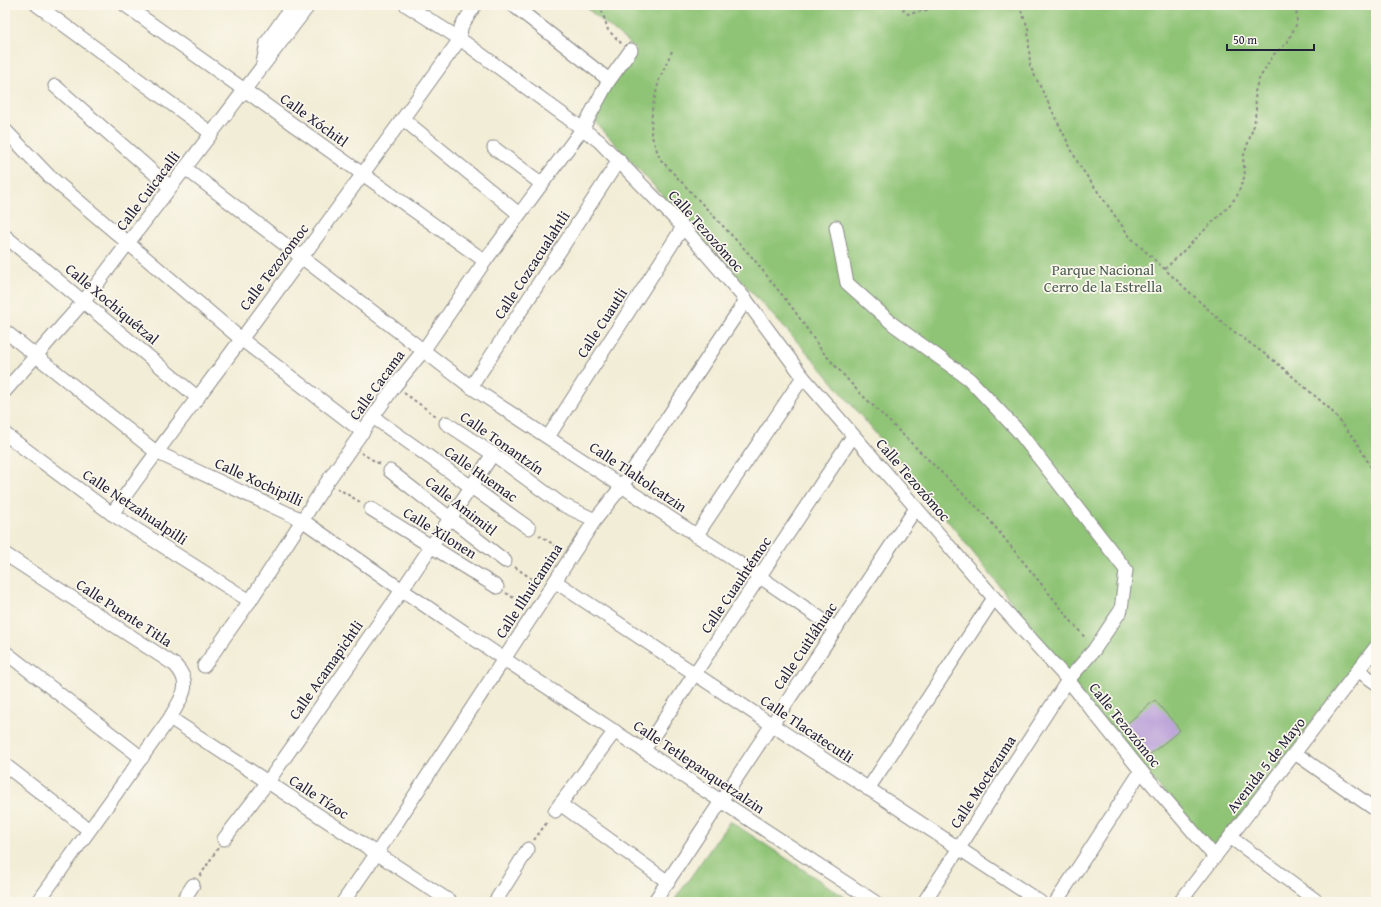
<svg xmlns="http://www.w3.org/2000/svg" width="1381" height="907" font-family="'Gentium Book Plus',serif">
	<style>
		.green { fill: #8fc476; stroke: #587358 }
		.building { fill: #bba2d9 }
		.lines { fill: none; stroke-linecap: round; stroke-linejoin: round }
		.minor-casing { stroke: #8a8888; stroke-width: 15 }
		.path { stroke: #8a8888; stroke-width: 2; stroke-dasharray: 3 3; stroke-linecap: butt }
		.minor { stroke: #fff; stroke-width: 13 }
		.labels { text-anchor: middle; stroke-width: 3.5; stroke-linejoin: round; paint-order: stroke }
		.street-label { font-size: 15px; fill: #22223b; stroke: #fbf7ec }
		.park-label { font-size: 15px; fill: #485b50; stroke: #fbf7ec }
	</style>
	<rect width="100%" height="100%" fill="#fbf7ec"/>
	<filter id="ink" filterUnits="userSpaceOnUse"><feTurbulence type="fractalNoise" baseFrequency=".025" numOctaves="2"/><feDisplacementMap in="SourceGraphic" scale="8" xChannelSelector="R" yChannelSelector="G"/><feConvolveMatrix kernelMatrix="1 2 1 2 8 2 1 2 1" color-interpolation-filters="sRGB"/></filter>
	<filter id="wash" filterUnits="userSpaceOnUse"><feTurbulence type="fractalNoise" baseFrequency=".012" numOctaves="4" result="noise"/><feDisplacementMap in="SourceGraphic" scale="16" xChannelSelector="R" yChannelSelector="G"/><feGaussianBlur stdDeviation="0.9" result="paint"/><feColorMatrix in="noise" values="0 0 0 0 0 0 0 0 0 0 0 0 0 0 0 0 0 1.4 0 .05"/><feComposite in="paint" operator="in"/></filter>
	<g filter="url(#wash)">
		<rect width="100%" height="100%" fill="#f2edd6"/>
		<g class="green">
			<path d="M583,5H1376V638L1215,853L1068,680L1002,589L928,496L815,361L596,123L600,103L636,49Z"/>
			<path d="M730,821L852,902H673Z"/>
		</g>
		<g id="blocks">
			<path class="building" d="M1155,700L1180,730L1148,756L1123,727Z"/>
		</g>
	</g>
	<g filter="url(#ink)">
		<use href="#blocks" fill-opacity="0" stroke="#8a8888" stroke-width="1"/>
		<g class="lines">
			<defs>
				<g id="minor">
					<path d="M37,5L211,133"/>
					<path d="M125,5L485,261"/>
					<path d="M406,5L460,39L599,141L683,227L746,300L803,377L994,598L1068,680L1141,771L1215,857"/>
					<path d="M513,5L609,80"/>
					<path d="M263,63L267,42L290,9"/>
					<path d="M55,86L170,187"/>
					<path d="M403,119L519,214"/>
					<path d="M5,130L49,176L241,339L363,432"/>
					<path d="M494,148L542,184"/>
					<path d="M185,168L471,387L760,577L836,629"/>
					<path d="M836,227L847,283L894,325L969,379L1019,432L1126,570L1121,610L1094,650L1068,680L924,902"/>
					<path d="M5,236L198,398"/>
					<path d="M5,331L156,452L302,520L402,590L504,659L875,902"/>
					<path d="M471,387L619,160"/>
					<path d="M5,391L84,301L309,5"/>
					<path d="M373,417L529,528"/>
					<path d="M446,423L493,454L561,504L595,520"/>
					<path d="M5,434L112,514L250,601"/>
					<path d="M548,437L683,227"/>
					<path d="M390,471L505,561"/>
					<path d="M371,509L497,587"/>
					<path d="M112,514C140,474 169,436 198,397C287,279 374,159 460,39L461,27L475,5"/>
					<path d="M696,536L803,377"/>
					<path d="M5,554L175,665C194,685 181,698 170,718L38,902"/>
					<path d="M556,582L1040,902"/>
					<path d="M5,652L142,758"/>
					<path d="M204,666L250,601L327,482L394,387L423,351L485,261L583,128L608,82L631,50"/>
					<path d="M1359,671L1376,683"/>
					<path d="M170,718L451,902"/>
					<path d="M644,750L853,436"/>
					<path d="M1295,753L1376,810"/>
					<path d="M5,765L89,830"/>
					<path d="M868,789L994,598"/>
					<path d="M560,804L668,882"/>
					<path d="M555,811L615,731"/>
					<path d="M1230,837L1318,902"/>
					<path d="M224,839L267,783L402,590L493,454"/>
					<path d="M182,902L193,885"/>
					<path d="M343,902L377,853L595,520L622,486L746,300"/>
					<path d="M495,902L528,849"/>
					<path d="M654,902L916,508"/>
					<path d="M1056,902L1141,771"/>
					<path d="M1180,902L1376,647"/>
				</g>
			</defs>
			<use href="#minor" class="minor-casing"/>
			<g class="path">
				<path d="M600,5L608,30L622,44"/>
				<path d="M898,5L908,14L927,10L932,5"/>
				<path d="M1019,5L1028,28L1030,66L1079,165L1130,237L1225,325L1277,363L1330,409L1356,441L1376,476"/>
				<path d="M672,51L659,80L652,110L651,134L660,159L752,257L794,310L822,351L857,390L987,517L1086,639"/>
				<path d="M1165,269L1227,208L1237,196L1245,175L1243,158L1254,125L1256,109L1255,92L1258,81L1273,55L1287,43L1297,23L1296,5"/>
				<path d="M404,393L436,416"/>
				<path d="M361,453L380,464"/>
				<path d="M337,488L360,502"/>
				<path d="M539,535L562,550"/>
				<path d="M515,567L539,584"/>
				<path d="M506,593L526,606"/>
				<path d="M534,840L548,821"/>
				<path d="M200,876L218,848"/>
			</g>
			<use href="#minor" class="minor"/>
		</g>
	</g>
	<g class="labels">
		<g class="street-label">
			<text transform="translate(314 120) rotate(36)" y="5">Calle Xóchitl</text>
			<text transform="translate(148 191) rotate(-53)" y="5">Calle Cuicacalli</text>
			<text transform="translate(706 231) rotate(48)" y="5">Calle Tezozómoc</text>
			<text transform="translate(532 265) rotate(-57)" y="5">Calle Cozcacualahtli</text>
			<text transform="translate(274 267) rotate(-53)" y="5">Calle Tezozomoc</text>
			<text transform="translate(112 304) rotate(40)" y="5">Calle Xochiquétzal</text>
			<text transform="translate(602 323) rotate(-57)" y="5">Calle Cuautli</text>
			<text transform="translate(377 385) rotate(-54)" y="5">Calle Cacama</text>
			<text transform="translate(502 443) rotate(35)" y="5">Calle Tonantzín</text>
			<text transform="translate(481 474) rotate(35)" y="5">Calle Huemac</text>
			<text transform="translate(638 477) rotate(34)" y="5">Calle Tlaltolcatzin</text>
			<text transform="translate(913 480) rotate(49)" y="5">Calle Tezozómoc</text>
			<text transform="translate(259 482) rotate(25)" y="5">Calle Xochipilli</text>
			<text transform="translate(461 506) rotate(38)" y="5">Calle Amimitl</text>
			<text transform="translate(135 507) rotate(34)" y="5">Calle Netzahualpilli</text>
			<text transform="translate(440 533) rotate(32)" y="5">Calle Xilonen</text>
			<text transform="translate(736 585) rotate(-56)" y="5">Calle Cuauhtémoc</text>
			<text transform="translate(529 591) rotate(-57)" y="5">Calle Ilhuicamina</text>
			<text transform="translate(124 613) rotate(33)" y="5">Calle Puente Titla</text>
			<text transform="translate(805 646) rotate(-56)" y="5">Calle Cuitláhuac</text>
			<text transform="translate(326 670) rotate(-55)" y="5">Calle Acamapichtli</text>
			<text transform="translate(1125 725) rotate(51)" y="5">Calle Tezozómoc</text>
			<text transform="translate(807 729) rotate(34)" y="5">Calle Tlacatecutli</text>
			<text transform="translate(1266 765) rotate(-52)" y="5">Avenida 5 de Mayo</text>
			<text transform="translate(699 767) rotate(34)" y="5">Calle Tetlepanquetzalzin</text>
			<text transform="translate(983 782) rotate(-57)" y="5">Calle Moctezuma</text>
			<text transform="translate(319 797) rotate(33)" y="5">Calle Tízoc</text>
		</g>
		<g class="park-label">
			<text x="1103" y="275">Parque Nacional<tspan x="1103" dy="17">Cerro de la Estrella</tspan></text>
		</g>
	</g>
	<rect width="1381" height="907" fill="none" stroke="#fbf7ec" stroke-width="20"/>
	<path d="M1227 44v6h87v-6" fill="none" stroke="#22223b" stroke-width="2"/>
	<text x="1233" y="44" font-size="12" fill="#22223b" stroke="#fbf7ec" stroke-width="3" paint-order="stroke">50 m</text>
</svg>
